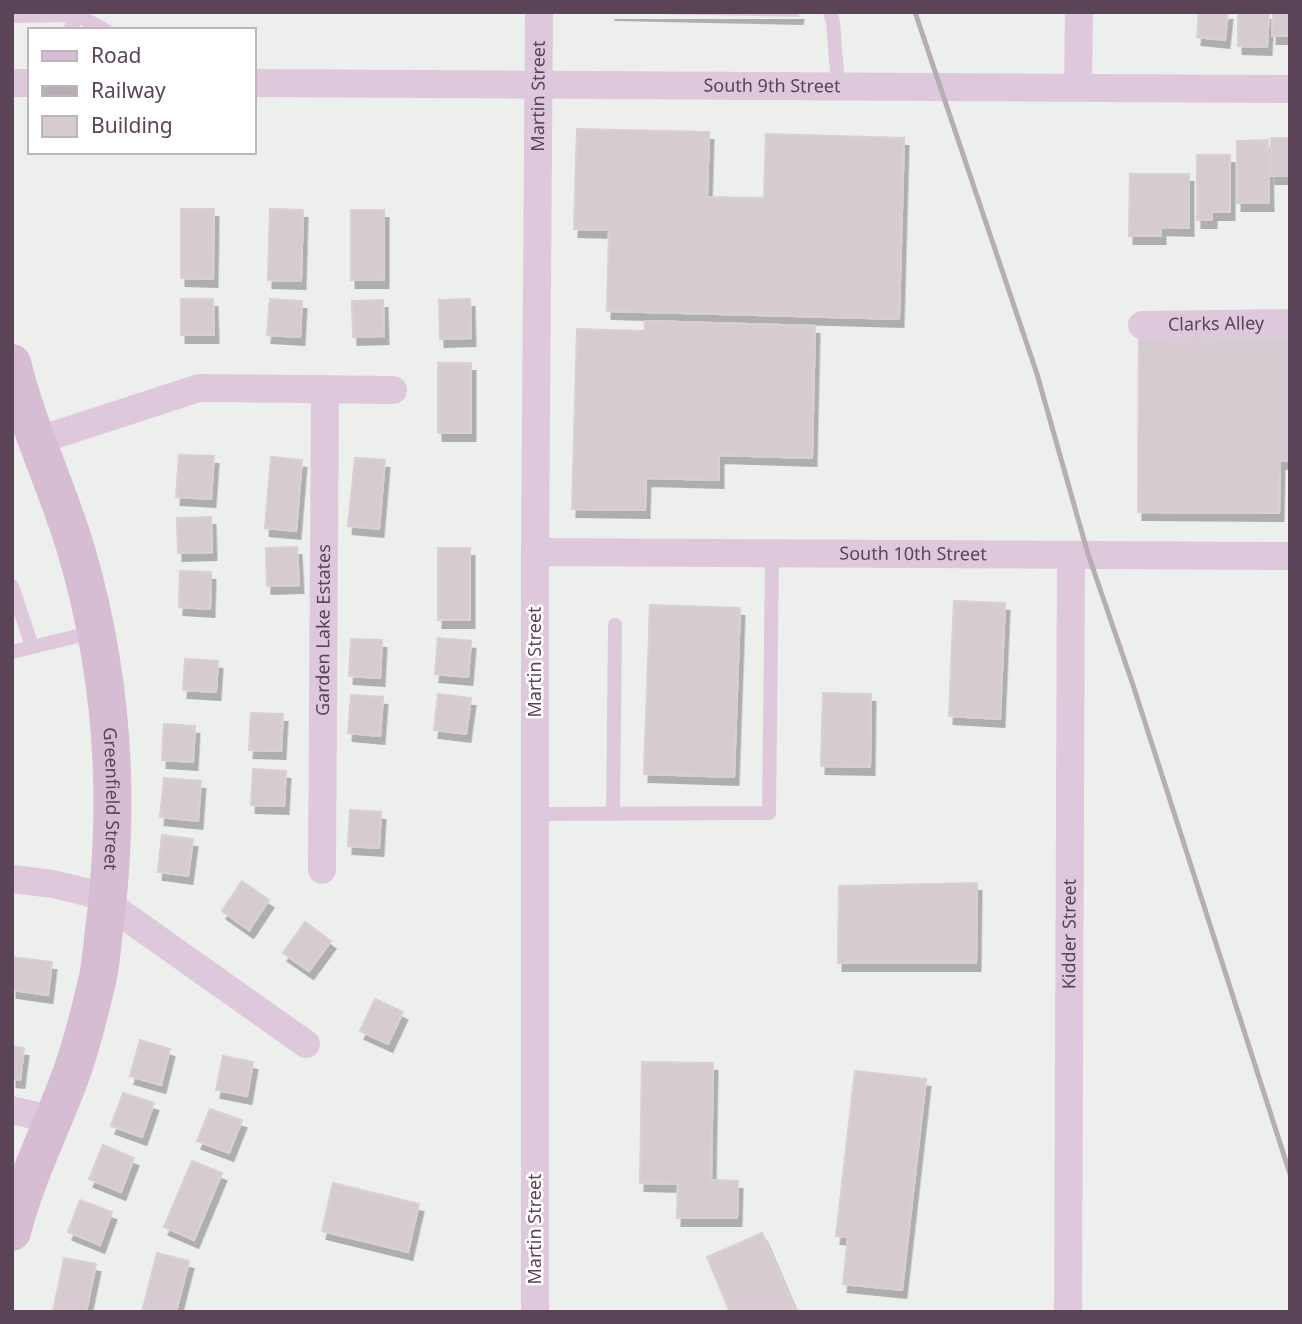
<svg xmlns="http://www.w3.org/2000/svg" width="1302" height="1324" font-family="'Noto Sans',sans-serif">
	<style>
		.building { fill: #d5cbd1; stroke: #d9cfd5; stroke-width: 2; filter: url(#shadow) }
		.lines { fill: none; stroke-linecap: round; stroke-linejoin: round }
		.lane { stroke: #dec9dc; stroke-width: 14 }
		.street { stroke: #dec9dc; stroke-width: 28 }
		.secondary { stroke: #d7bdd3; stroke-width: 38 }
		.rail { stroke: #b7aeb5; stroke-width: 5 }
		.labels { text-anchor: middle; stroke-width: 5; stroke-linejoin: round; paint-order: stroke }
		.street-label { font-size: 18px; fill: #5b4358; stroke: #fff }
	</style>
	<defs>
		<filter id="shadow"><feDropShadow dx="4.5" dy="8" stdDeviation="0" flood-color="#0004"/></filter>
	</defs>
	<rect width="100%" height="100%" fill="#edefec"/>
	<g class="building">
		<path d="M610,12H799L798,16Z"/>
		<path d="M1199,12H1228L1225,40L1197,37Z"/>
		<path d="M1238,12H1269L1267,47L1238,46Z"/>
		<path d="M1273,12H1290V36H1272Z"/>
		<path d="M577,129L709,132L707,197L764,198L766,134L904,138L899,319L607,311L609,230L574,229Z"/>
		<rect x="1271" y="138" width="19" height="38"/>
		<path d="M1268,140L1269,203H1237V141Z"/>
		<path d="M1197,155H1230V212H1212V220H1197Z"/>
		<path d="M1130,174H1189V228L1161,227V236H1129Z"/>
		<path d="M181,209H214L213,279L181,278Z"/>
		<path d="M270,209L303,210L301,281L268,280Z"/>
		<rect x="351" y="210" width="33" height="70"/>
		<path d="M181,299H213L214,335H181Z"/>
		<path d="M270,299L302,301L300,337L267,335Z"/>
		<path d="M470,299L471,338L440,339L439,300Z"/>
		<path d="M383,300L384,336L353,337L352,301Z"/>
		<path d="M645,321L815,326L812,458L719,455V480L646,478L645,510L572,509L577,329L645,331Z"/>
		<path d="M1139,337L1290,338V461H1280L1279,513L1138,512Z"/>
		<rect x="438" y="363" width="33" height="70"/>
		<path d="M179,455L214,456L211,499L176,497Z"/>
		<path d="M271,457L302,460L296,531L265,528Z"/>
		<path d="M355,458L385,460L379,529L348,526Z"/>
		<path d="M211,517L212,552L178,553L177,518Z"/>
		<path d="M297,547L299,585L267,586L266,548Z"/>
		<rect x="438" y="548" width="32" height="72"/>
		<path d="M180,571L211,572L210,609L179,607Z"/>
		<path d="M954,601L1005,603L1000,719L949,716Z"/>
		<path d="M650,605L740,608L734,777L644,774Z"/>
		<path d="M438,638L471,641L468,677L435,674Z"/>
		<path d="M351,639L382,640L380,678L349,676Z"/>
		<path d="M185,659L218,661L216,692L183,690Z"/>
		<path d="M823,693L871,694L870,767L821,766Z"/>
		<path d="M438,694L471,698L466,734L434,730Z"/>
		<path d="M351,695L383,697L380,736L348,733Z"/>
		<path d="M251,713L283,714L281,751L249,750Z"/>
		<path d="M164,724L195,726L193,762L162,760Z"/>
		<path d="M253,769L286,771L284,806L251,805Z"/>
		<path d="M164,778L201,781L198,821L160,817Z"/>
		<path d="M350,810L381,812L379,848L348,846Z"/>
		<path d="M162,835L193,839L188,876L158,872Z"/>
		<path d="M242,881L269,900L249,930L222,911Z"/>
		<path d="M977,883L976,963H838L839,886Z"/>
		<path d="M305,922L331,941L309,971L283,953Z"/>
		<path d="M12,957L52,962L48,995L12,990Z"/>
		<path d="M375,999L403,1012L388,1044L360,1031Z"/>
		<path d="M140,1040L170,1049L161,1085L130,1076Z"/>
		<path d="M12,1046L24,1048L20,1080L12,1079Z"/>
		<path d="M223,1056L253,1062L247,1096L216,1090Z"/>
		<path d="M642,1062L713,1063L711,1180L738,1181L737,1218H677L678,1184L640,1183Z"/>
		<path d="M855,1071L926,1079L902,1290L843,1284L848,1237L836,1236Z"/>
		<path d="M123,1093L154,1103L142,1137L111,1126Z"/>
		<path d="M210,1109L242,1120L229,1153L197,1141Z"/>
		<path d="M103,1145L134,1158L121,1192L89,1179Z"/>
		<path d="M192,1161L222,1173L194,1240L164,1227Z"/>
		<path d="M333,1183L419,1204L408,1252L322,1231Z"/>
		<path d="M80,1200L112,1212L100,1245L68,1232Z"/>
		<path d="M762,1233L796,1312H730L707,1257Z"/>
		<path d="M157,1253L189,1261L176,1312H142Z"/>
		<path d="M64,1258L96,1264L86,1312H53Z"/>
	</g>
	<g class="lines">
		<g class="lane">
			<path d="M77,12V15L105,30"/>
			<path d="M830,12L833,22L838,86"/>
			<path d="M12,16L77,15L70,30"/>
			<path d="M12,586L32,646"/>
			<path d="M12,652L94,632"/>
			<path d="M613,813L615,625"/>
			<path d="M534,814L769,813L772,554"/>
		</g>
		<g class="street">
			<path d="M12,83H30"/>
			<path id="s1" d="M254,83L1290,89"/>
			<path d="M1078,87L1079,12"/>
			<path id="s2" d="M1142,325L1290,323"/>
			<path d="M36,441L199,388L393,390"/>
			<path id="s3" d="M535,552L1290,556"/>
			<path id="s4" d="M322,870L325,389"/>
			<path d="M12,879L53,884L94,894L306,1044"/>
			<path d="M12,1110L53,1120"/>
			<path id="s5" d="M535,1312V552L539,12"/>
			<path id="s6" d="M1068,1312L1071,555"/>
		</g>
		<path class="secondary" id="s7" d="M12,363C28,428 58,488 77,553C111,670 120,793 106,914C103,935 102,957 98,977C91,1007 83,1040 73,1069C54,1123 26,1176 12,1232"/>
		<path class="rail" d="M915,12L1037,374L1088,554L1133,685L1290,1174"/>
	</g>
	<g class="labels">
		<g class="street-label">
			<text dy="6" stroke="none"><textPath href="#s1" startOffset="518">South 9th Street</textPath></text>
			<text dy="6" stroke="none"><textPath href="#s5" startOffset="1216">Martin Street</textPath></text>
			<text dy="6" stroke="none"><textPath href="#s2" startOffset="74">Clarks Alley</textPath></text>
			<text dy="6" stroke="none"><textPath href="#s3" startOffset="378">South 10th Street</textPath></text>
			<text dy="6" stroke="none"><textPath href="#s4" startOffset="240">Garden Lake Estates</textPath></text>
			<text transform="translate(535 662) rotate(-90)" y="6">Martin Street</text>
			<text dy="6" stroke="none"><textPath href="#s7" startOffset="450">Greenfield Street</textPath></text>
			<text dy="6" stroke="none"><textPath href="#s6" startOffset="378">Kidder Street</textPath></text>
			<text transform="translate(535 1229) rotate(-90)" y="6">Martin Street</text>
		</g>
	</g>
	<rect width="1302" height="1324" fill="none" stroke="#5b4358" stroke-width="28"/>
	<rect x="28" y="28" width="228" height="126" fill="#ffffff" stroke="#bdb4bc" stroke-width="2"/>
	<rect x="42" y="51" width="35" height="10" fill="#d7bdd3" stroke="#bdb4bc" stroke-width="2"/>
	<text x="91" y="63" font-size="21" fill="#5b4358">Road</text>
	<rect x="42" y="86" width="35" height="10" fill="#b7aeb5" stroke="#bdb4bc" stroke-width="2"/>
	<text x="91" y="98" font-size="21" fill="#5b4358">Railway</text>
	<rect x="42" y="116" width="35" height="21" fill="#d5cbd1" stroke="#bdb4bc" stroke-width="2"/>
	<text x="91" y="133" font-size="21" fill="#5b4358">Building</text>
</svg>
